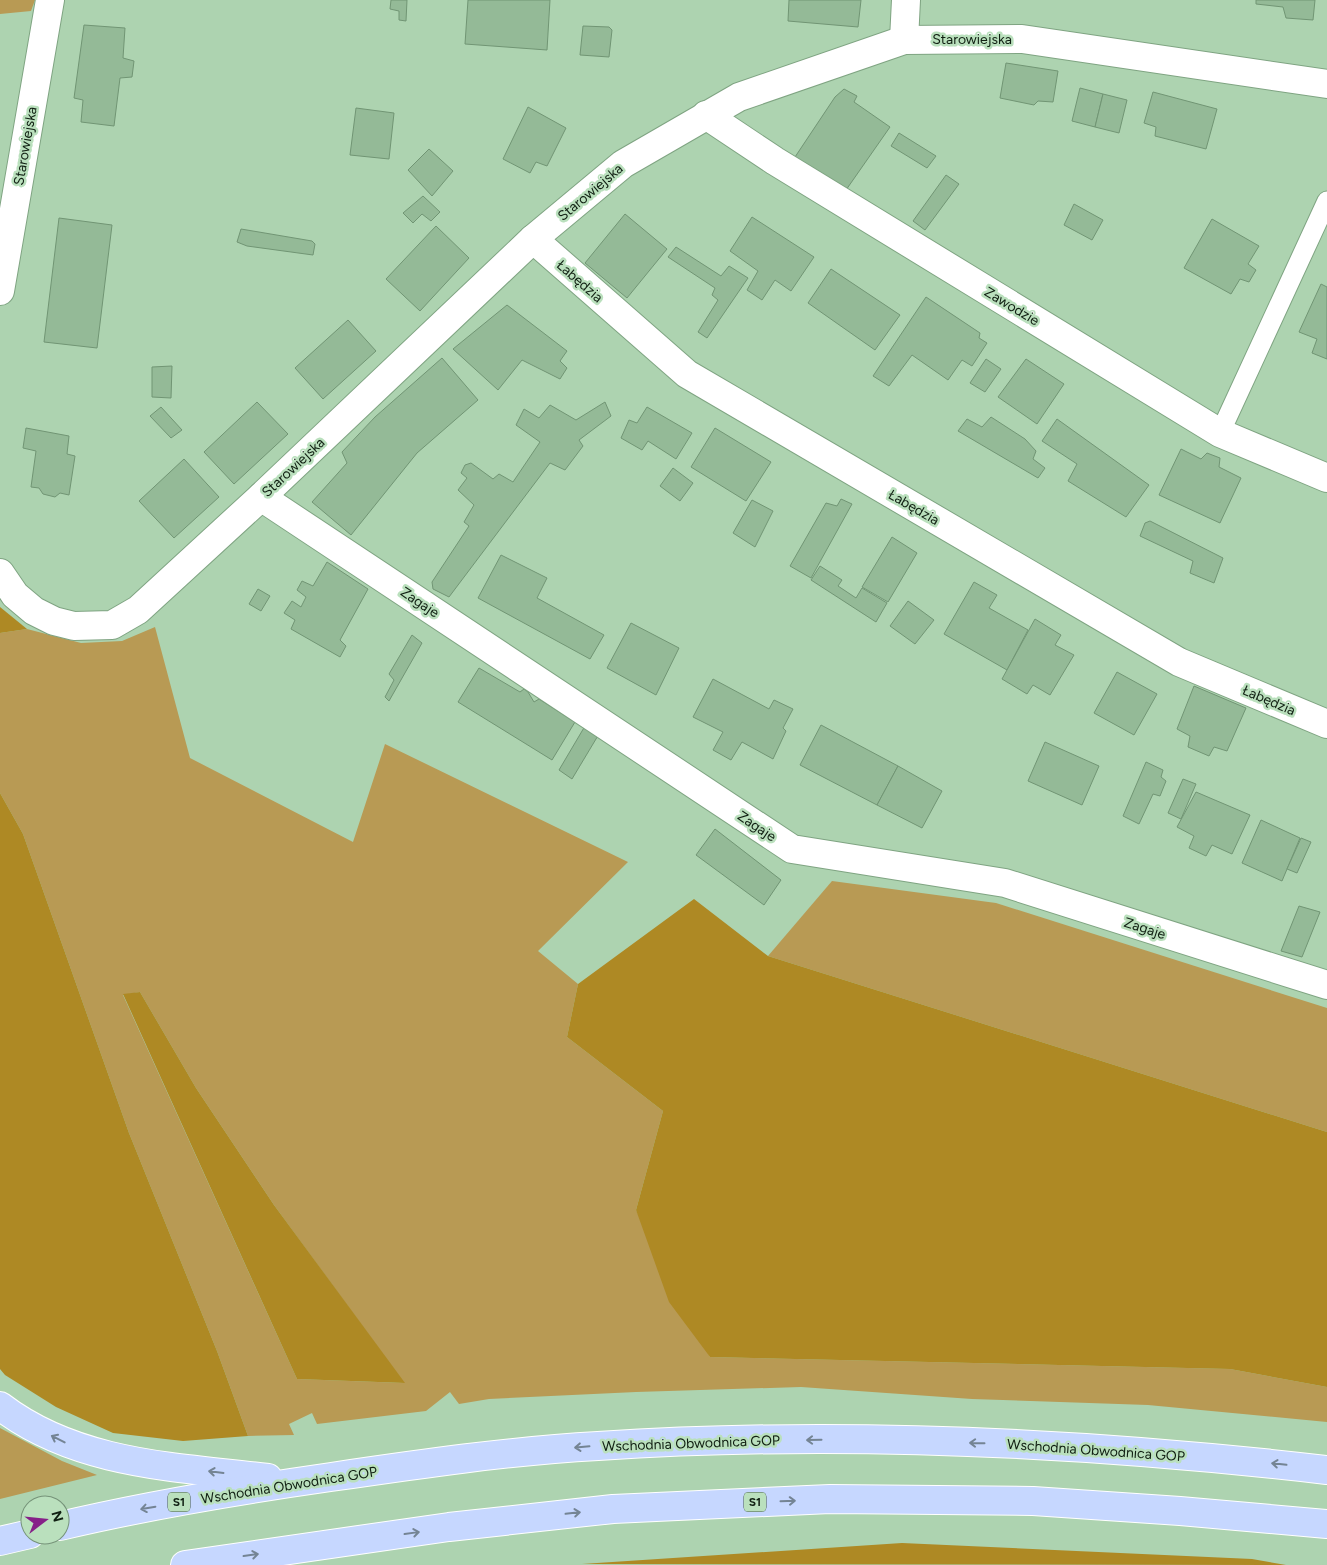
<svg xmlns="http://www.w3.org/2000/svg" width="1327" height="1565" font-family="Figtree,sans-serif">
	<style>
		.green { fill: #b89a54; fill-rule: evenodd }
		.forest { fill: #ae8924 }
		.building { fill: #94ba97; stroke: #719574 }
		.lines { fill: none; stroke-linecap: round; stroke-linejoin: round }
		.service-casing { stroke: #7fa482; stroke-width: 21 }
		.minor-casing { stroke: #7fa482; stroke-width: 30 }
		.motorway-casing { stroke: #fff; stroke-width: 30 }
		.service { stroke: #fff; stroke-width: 19 }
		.minor { stroke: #fff; stroke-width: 28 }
		.motorway { stroke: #c6d7ff; stroke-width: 28 }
		.oneway { stroke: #748494 }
		.labels { text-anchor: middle; stroke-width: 5; stroke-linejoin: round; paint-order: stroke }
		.shield { fill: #bae0bd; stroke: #435945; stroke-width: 1 }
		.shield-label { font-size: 12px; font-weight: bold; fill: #101f12 }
		.street-label { font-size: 14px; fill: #101f12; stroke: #bae0bd }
	</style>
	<rect width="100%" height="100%" fill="#add3b0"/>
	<g class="green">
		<path d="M0,0H35L31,11L0,14Z"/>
		<path d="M155,627L190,758L353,842L385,744L628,862L538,951L578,984L567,1037L663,1111L636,1210L710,1357L1230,1369L1327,1387V1422L1148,1405L972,1399L801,1387L636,1392L489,1399L459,1404L450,1392L426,1411L317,1424L312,1413L289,1424L294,1435L248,1436L217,1351L129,1133L23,834L0,793V633L27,629L81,643L122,641ZM140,992L196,1088L274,1205L404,1383L297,1379L123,995Z"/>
		<path d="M832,881L996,903L1327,1008V1132L768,956Z"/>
		<path d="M0,1428L62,1461L97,1475L0,1499Z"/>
	</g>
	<g class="forest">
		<path d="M0,607L27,629L0,633Z"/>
		<path d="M0,793L23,834L129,1133L217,1351L248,1436L183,1441L113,1433L56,1407L5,1375L0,1369Z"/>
		<path d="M694,899L768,956L1327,1132V1387L1230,1369L710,1357L669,1302L636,1210L663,1111L567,1037L578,984Z"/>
		<path d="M140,992L196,1088L274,1205L405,1383L297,1379L123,994Z"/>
		<path d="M902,1543L1252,1559L1286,1565L582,1564Z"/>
	</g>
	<g class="building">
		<path d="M391,0H407L406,21L399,20V11L390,9Z"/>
		<path d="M468,0H550L547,50L465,44Z"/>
		<path d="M789,0H861L858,27L788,21Z"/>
		<path d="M1256,0H1315L1313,20L1286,18L1283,7L1256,4Z"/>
		<path d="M84,25L125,28L123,58L134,61L132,77L120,78L114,126L81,122L83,100L74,98Z"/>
		<path d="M583,26L609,27L612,30L609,57L580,55Z"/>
		<path d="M1006,63L1058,71L1053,102L1038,101L1034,105L1000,98Z"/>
		<path d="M1080,88L1103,94L1095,127L1072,121Z"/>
		<path d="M844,89L857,96L854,102L890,127L846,190L795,157L835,97Z"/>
		<path d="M1153,92L1217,109L1206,149L1155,136L1156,127L1144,123Z"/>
		<path d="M1103,94L1127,100L1119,133L1095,127Z"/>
		<path d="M528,107L566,128L547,166L536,162L530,173L503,159Z"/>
		<path d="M356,108L394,113L389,159L350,155Z"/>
		<path d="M899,133L936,156L927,168L891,146Z"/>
		<path d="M429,149L453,171L432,196L408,170Z"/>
		<path d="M946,175L959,184L925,230L913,221Z"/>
		<path d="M423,196L440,212L431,221L422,214L413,223L403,213Z"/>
		<path d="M1074,204L1103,220L1092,240L1064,225Z"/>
		<path d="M625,214L667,249L627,298L585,263Z"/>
		<path d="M752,217L814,257L791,291L775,280L762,300L747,290L758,271L730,251Z"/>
		<path d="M59,218L112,225L97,348L44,342Z"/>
		<path d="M1212,219L1259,246L1248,264L1256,270L1249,282L1240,279L1231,294L1184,268Z"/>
		<path d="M436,226L469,258L420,311L386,279Z"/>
		<path d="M241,229L312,241L315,244L313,255L247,246L237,242Z"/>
		<path d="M676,247L721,276L729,266L748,278L707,338L698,332L718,300L712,295L715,288L668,257Z"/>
		<path d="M831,269L900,315L875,350L808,303Z"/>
		<path d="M1321,284L1327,287V359L1312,353L1317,339L1299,332Z"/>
		<path d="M926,297L980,333L979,338L987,343L972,366L962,360L948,380L912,355L889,386L873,376Z"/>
		<path d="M507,305L567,351L560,361L567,368L560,379L522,360L498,390L453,349Z"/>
		<path d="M348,320L376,351L323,399L295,368Z"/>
		<path d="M442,358L478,400L417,453L351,535L312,502L347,463L342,452L375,417Z"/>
		<path d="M986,359L1001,369L985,392L970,383Z"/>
		<path d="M1026,359L1064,384L1037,424L998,397Z"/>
		<path d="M172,366L171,398L152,397V367Z"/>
		<path d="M257,402L288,434L234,484L204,452Z"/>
		<path d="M605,402L611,416L579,440L583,446L565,470L550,463L449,597L433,589L432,582L469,526L464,522L474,505L458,490L467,478L461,473L465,465L471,463L493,479L499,474L513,482L540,442L516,425L524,409L539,418L550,405L576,420Z"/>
		<path d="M161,407L182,430L171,438L150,416Z"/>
		<path d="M647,407L692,433L676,459L648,441L642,450L621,438L629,420L637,423Z"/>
		<path d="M991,417L1025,439L1036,451L1033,459L1045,468L1038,478L958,431L967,419L982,427Z"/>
		<path d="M1057,419L1149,485L1126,517L1068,481L1077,464L1042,441Z"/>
		<path d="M26,428L69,436L67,454L75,456L69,495L60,493L55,497L43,494L39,488L31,487L36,451L23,448Z"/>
		<path d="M715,428L771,462L746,501L691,467Z"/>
		<path d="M1181,449L1201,459L1207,453L1220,458L1219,467L1241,478L1220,523L1159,495Z"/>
		<path d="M184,459L219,497L174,538L139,501Z"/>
		<path d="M673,468L693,483L680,501L660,486Z"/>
		<path d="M841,499L852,504L811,578L790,566L826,503L837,506Z"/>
		<path d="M752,500L773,511L755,547L733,533Z"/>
		<path d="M1150,521L1223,558L1214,583L1190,573L1193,561L1140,536L1145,523Z"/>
		<path d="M892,537L917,553L888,602L862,587Z"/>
		<path d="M501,555L547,578L537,598L604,635L590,659L478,598Z"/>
		<path d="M327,562L368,589L340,640L346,646L340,657L291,629L295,620L284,613L292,601L301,607L306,597L297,590L302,581L313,586Z"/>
		<path d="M820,566L842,580L838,586L856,598L862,588L887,603L876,622L811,580Z"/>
		<path d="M974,582L997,595L989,608L1028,630L1007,670L944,634Z"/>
		<path d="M258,589L270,596L261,611L249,604Z"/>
		<path d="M908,601L934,620L915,644L890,626Z"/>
		<path d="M1035,619L1061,635L1055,645L1074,655L1050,695L1033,685L1027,694L1002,679Z"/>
		<path d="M631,623L679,648L656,695L607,668Z"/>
		<path d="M412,635L422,643L389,701L385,697L394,680L389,674Z"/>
		<path d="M479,668L520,692L524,689L528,692L534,702L539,699L575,722L552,760L458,702Z"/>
		<path d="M1117,672L1157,694L1134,735L1094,713Z"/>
		<path d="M713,679L769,709L774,700L793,709L783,728L786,731L773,759L742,742L731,760L713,750L723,732L693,717Z"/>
		<path d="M1194,686L1246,708L1227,751L1214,747L1209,756L1188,747L1190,736L1177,729Z"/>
		<path d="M821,725L898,766L877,805L800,765Z"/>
		<path d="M585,726L599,734L572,779L559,770Z"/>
		<path d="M1045,742L1099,766L1082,805L1028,781Z"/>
		<path d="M1146,762L1163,770L1161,777L1166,781L1160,796L1153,794L1139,824L1123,816Z"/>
		<path d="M898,766L942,791L922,828L877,805Z"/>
		<path d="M1183,779L1196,784L1181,819L1168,813Z"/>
		<path d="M1196,792L1250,815L1232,854L1212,845L1206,856L1189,848L1194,836L1177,827Z"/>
		<path d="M1261,820L1300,838L1282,881L1242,863Z"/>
		<path d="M715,829L781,880L764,905L696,855Z"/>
		<path d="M1301,838L1311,842L1297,873L1287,869Z"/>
		<path d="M1299,906L1320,912L1302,957L1281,951Z"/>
	</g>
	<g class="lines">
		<defs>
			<path id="service" d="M1220,433L1327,201"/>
			<g id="minor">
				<path d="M904,40L906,0"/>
				<path d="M706,115L775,161L1220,433L1327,478"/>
				<path d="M533,239L687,374L1179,662L1327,724"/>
				<path d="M0,291L50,0"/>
				<path d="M261,497L792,849L1005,883L1327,985"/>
				<path d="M0,573L15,595L34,611L54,621L74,626L112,625L138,610L261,497L533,239L623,164L739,97L904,40L1022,39L1327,84"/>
			</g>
			<g id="motorway">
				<path d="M0,1406C77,1465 176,1467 268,1478"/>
				<path d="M60,1526C149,1505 240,1490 331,1477C420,1464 509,1451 598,1446C841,1430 1085,1442 1327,1470"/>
				<path d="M0,1541L30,1534"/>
				<path d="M185,1565L449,1527L613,1509L830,1499L1033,1501L1180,1511L1327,1524"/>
			</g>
		</defs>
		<use href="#service" class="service-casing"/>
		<use href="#minor" class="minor-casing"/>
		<use href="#motorway" class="motorway-casing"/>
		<use href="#service" class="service"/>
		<use href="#minor" class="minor"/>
		<use href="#motorway" class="motorway"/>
	</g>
	<defs><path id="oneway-shaft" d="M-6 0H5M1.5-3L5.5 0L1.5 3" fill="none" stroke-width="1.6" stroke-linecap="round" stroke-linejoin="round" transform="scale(1.25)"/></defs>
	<g class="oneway">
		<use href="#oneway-shaft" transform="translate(58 1439) rotate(-153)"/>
		<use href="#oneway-shaft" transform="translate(814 1440) rotate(179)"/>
		<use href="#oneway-shaft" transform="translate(977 1443) rotate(-179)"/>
		<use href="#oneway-shaft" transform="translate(582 1447) rotate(175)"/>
		<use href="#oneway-shaft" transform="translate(1279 1464) rotate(-174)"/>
		<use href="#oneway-shaft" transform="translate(216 1472) rotate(-173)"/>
		<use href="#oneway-shaft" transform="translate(788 1501) rotate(-2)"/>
		<use href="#oneway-shaft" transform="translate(148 1508) rotate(170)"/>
		<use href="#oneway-shaft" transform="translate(573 1513) rotate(-6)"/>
		<use href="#oneway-shaft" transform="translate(412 1533) rotate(-8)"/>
		<use href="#oneway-shaft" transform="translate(251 1555) rotate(-8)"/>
	</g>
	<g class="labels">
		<g class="shield">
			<rect x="168" y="1492.5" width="22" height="19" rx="4"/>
			<rect x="744" y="1492.5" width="22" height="19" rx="4"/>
		</g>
		<g class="shield-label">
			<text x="179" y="1506">S1</text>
			<text x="755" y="1506">S1</text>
		</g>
		<g class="street-label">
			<text x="972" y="44">Starowiejska</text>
			<text transform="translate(25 146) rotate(-80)" y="5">Starowiejska</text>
			<text transform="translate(590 192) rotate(-40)" y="5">Starowiejska</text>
			<text transform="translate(580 281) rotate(41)" y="5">Łabędzia</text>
			<text transform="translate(1012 306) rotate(31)" y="5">Zawodzie</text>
			<text transform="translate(293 467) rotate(-43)" y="5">Starowiejska</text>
			<text transform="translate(914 507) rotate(30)" y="5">Łabędzia</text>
			<text transform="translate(420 602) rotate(34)" y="5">Zagaje</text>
			<text transform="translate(1269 700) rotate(23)" y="5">Łabędzia</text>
			<text transform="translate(757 826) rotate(34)" y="5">Zagaje</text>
			<text transform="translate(1145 928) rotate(18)" y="5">Zagaje</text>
			<text transform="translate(691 1443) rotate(-2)" y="5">Wschodnia Obwodnica GOP</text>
			<text transform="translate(1096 1450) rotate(4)" y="5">Wschodnia Obwodnica GOP</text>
			<text transform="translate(289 1485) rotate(-9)" y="5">Wschodnia Obwodnica GOP</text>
		</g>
	</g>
	<g transform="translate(45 1520) rotate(74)"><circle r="24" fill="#bae0bd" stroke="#769379"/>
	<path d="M0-4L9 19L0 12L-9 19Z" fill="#862088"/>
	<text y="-8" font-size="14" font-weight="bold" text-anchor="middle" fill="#101f12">N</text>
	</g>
</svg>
